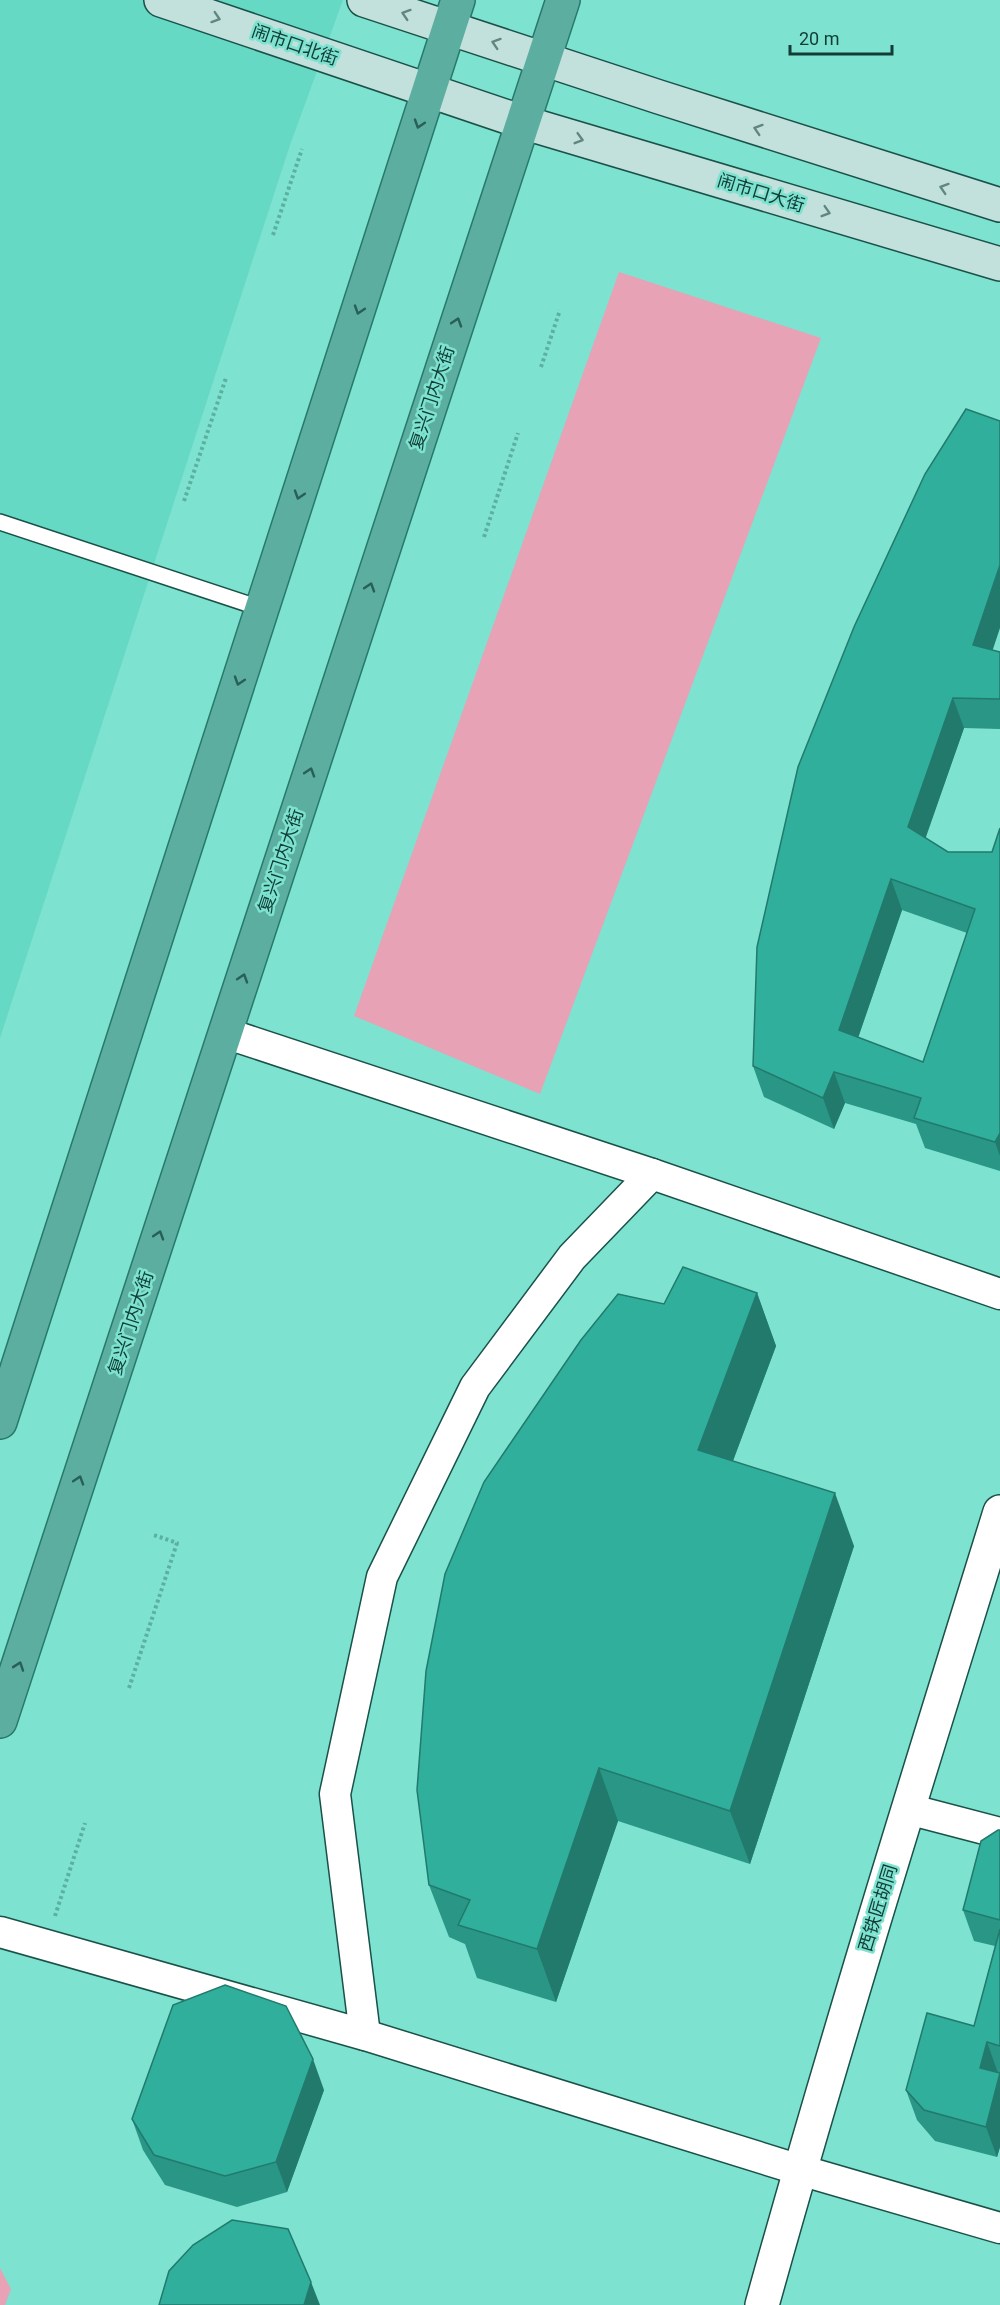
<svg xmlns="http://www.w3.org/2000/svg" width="1000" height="2305" font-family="Roboto,'Noto Sans SC',sans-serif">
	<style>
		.built { fill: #66d9c5 }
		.green { fill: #e7a2b6 }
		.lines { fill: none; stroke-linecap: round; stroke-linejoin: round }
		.service-casing { stroke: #1a5148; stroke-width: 18 }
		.minor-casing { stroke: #1a5148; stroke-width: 33 }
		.tertiary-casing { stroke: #1a5148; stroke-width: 36 }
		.secondary-casing { stroke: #1a5148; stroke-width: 36 }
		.trunk-casing { stroke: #27796c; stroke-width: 36 }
		.path { stroke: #5cb0a1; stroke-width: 4; stroke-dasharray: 3 3; stroke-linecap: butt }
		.service { stroke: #fff; stroke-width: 15 }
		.minor { stroke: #fff; stroke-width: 30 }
		.tertiary { stroke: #fff; stroke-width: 33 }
		.secondary { stroke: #c2e0dc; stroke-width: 33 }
		.trunk { stroke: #5caea0; stroke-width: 33 }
		.wall { fill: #299686; fill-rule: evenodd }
		.shaded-wall { fill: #227a6d }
		.building { fill: #30af9c; stroke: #227a6d; stroke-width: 1.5; fill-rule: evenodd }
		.oneway { stroke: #618681 }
		.oneway2 { stroke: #285f56 }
		.labels { text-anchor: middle; stroke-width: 5; stroke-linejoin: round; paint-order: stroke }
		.street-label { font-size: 18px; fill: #113d36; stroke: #7de2cf }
	</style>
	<rect width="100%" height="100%" fill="#7de2cf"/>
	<path class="built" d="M0,0H343L290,145L0,1038Z"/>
	<g class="green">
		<path d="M619,272L821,338L540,1094L354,1016Z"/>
		<path d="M0,2268L11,2289L5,2305H0Z"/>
	</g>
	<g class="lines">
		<defs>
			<path id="service" d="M0,522L263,609"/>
			<g id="minor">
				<path d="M225,1033L652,1174L1000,1294"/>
				<path d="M908,1809L1000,1833"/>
				<path d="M0,1932L365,2035L800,2170L1000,2228"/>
				<path d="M365,2035L335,1794L382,1577L475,1387L572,1257L652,1174"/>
			</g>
			<path id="tertiary" d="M762,2305C836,2039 918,1776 1000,1512"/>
			<g id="secondary">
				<path d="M161,0L522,122L1000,264"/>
				<path d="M364,0L659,97L1000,205"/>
			</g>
			<g id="trunk">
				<path d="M0,1422L458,0"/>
				<path d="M0,1721L563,0"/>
			</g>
		</defs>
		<use href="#service" class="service-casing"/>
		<use href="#minor" class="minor-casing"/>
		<use href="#tertiary" class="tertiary-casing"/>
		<use href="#secondary" class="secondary-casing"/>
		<use href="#trunk" class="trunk-casing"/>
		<g class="path">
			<path d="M273,235L302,149"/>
			<path d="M541,367L560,310"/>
			<path d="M184,501L226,378"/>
			<path d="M484,537L518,433"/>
			<path d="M129,1688L177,1543L154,1535"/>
			<path d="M55,1916L85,1823"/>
		</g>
		<use href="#service" class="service"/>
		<use href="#minor" class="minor"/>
		<use href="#tertiary" class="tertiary"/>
		<use href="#secondary" class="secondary"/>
		<use href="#trunk" class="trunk"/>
	</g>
	<g class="wall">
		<path d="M854,627L1000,652V729L964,728L925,838L948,852H992L1000,828V1171L925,1148L916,1124L845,1103L834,1129L764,1097L753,1066ZM902,910L967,933L923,1062L858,1038Z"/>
		<path d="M757,1293L776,1346L733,1461L854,1546L750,1864L618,1821L556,2002L477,1978L465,1944L449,1937L429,1885L664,1304Z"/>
		<path d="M1000,1830V2147L997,2157L935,2141L917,2120L906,2090L974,2026L995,1946L974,1941L963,1910Z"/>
		<path d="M324,2090L287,2192L237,2207L165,2185L143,2150L132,2119Z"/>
	</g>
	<g class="shaded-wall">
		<path d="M1000,565V628L984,676L973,645Z"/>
		<path d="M953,698L964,728L919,857L908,827Z"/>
		<path d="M891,879L902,910L850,1061L839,1030Z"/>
		<path d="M834,1072L845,1103L834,1129L823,1098Z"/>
		<path d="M1000,1133V1156L995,1142Z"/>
		<path d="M757,1293L776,1346L717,1503L698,1450Z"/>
		<path d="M835,1493L854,1546L750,1864L730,1811Z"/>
		<path d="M599,1768L618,1821L556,2002L537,1949Z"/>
		<path d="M987,2042L998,2073L980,2068Z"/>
		<path d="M313,2059L324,2090L287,2192L276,2162Z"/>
		<path d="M1000,2074V2147L997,2157L986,2127Z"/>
		<path d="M311,2282L320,2305H304Z"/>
	</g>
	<g class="building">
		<path d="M966,409L1000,421V565L973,645L1000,652V699L953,698L908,827L948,852H992L1000,828V1133L995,1142L914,1118L921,1098L834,1072L823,1098L753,1066L757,947L798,767L854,627L925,474ZM891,879L975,909L923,1062L839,1030Z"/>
		<path d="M683,1267L757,1293L698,1450L835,1493L730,1811L599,1768L537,1949L458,1925L470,1900L429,1885L417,1790L426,1671L445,1574L484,1482L581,1340L618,1294L664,1304Z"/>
		<path d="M998,1830H1000V1920L963,1910L981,1841Z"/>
		<path d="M1000,1929V2046L987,2042L980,2068L1000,2073L986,2127L924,2110L906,2090L927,2013L974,2026Z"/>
		<path d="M225,1985L286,2006L313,2059L276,2162L225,2176L154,2155L132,2119L173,2005Z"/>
		<path d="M232,2220L288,2229L311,2282L304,2305H159L169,2271L193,2245Z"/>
	</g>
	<defs><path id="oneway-chevron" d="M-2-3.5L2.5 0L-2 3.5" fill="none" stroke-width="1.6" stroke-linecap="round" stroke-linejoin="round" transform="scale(1.5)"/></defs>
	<g class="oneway">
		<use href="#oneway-chevron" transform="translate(406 14) rotate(-162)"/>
		<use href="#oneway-chevron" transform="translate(216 18) rotate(18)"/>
		<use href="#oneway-chevron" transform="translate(496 43) rotate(-162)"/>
		<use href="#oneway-chevron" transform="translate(758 129) rotate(-162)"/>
		<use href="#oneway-chevron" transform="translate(579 139) rotate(16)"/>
		<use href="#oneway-chevron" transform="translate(944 188) rotate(-162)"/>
		<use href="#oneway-chevron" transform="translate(826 212) rotate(17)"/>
	</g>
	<g class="oneway2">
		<use href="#oneway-chevron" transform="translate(419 124) rotate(108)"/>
		<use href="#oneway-chevron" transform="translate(359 310) rotate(108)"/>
		<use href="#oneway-chevron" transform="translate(457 322) rotate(-72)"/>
		<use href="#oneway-chevron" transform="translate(299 495) rotate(108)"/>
		<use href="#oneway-chevron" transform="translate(370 587) rotate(-72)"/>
		<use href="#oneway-chevron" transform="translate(239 681) rotate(108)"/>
		<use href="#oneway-chevron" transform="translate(310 772) rotate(-72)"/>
		<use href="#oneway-chevron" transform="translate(243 978) rotate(-72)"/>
		<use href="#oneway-chevron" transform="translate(159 1235) rotate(-72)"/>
		<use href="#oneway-chevron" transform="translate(79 1480) rotate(-72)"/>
		<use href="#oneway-chevron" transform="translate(19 1666) rotate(-71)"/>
	</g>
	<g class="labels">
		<g class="street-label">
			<text transform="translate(295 45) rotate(19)" y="6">闹市口北街</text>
			<text transform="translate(761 193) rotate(17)" y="6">闹市口大街</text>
			<text transform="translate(432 398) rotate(-72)" y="6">复兴门内大街</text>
			<text transform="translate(281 861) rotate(-72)" y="6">复兴门内大街</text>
			<text transform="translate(131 1323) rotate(-72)" y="6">复兴门内大街</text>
			<text transform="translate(878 1908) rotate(-73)" y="6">西铁匠胡同</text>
		</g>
	</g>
	<path d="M790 45v9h102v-9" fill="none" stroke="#113d36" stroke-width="3"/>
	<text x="799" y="45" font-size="18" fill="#113d36" stroke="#7de2cf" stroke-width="4.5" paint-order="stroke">20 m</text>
</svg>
